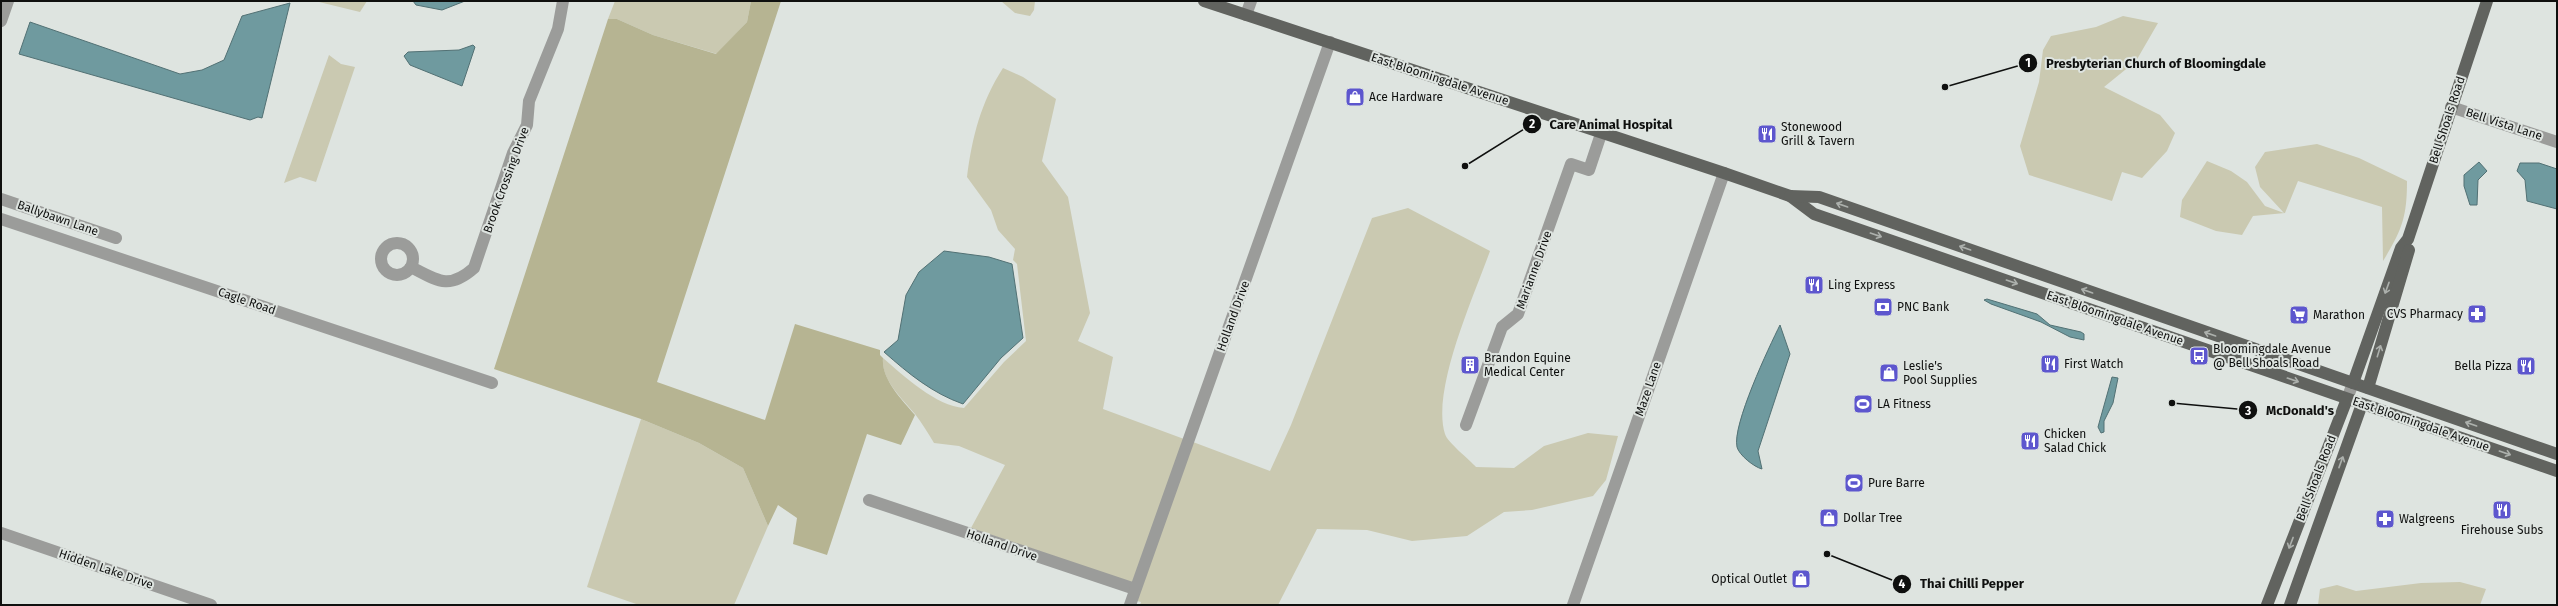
<svg xmlns="http://www.w3.org/2000/svg" width="2558" height="606" font-family="'Fira Sans',sans-serif">
	<style>
		.green { fill: #cac9b1 }
		.forest { fill: #b6b492 }
		.water { fill: #6f9a9f; stroke: #527174 }
		.lines { fill: none; stroke-linecap: round; stroke-linejoin: round }
		.minor { stroke: #9b9c9a; stroke-width: 12 }
		.major { stroke: #61635f; stroke-width: 12 }
		.oneway { stroke: #acb0ac }
		.labels { text-anchor: middle; stroke-width: 4; stroke-linejoin: round; paint-order: stroke }
		.street-label { font-size: 12px; fill: #0f100f; stroke: #dee4e0 }
		.poi-label { font-size: 12px; fill: #0f100f; stroke: #dee4e0; text-anchor: start }
		.leader { fill: none; stroke: #0f100f; stroke-width: 1.5 }
		.callout-dot { fill: #0f100f; stroke: #dee4e0; stroke-width: 1.5 }
		.mark-label { font-size: 12px; text-anchor: middle; font-weight: bold; fill: #fff }
		.callout-label { font-size: 13px; text-anchor: middle; font-weight: bold; fill: #0f100f; stroke: #dee4e0; stroke-width: 4; stroke-linejoin: round; paint-order: stroke }
	</style>
	<rect width="100%" height="100%" fill="#dee4e0"/>
	<g class="green">
		<path d="M315,1H367L360,12Z"/>
		<path d="M615,1H751L747,22L717,54L653,35L617,19H608Z"/>
		<path d="M1001,1H1035L1034,10L1030,16L1015,13Z"/>
		<path d="M2123,16L2158,23L2136,61L2104,87L2160,115L2175,133L2167,151L2142,178L2122,172L2112,201L2029,175L2020,146L2039,82L2043,50L2051,36L2096,27Z"/>
		<path d="M329,55L341,64L355,67L316,182L300,177L284,183Z"/>
		<path d="M1003,68L1023,77L1056,99L1042,161L1068,197L1090,313L1078,341L1113,357L1103,409L1184,439L1132,583L971,528L1005,465L959,446L934,443C928,433 922,423 915,414C902,398 881,380 883,358C904,376 936,406 964,408L1004,362L1026,341L1017,264L1013,260L1015,249L998,230L991,210L967,177C972,137 981,102 1003,68Z"/>
		<path d="M2317,144L2359,158L2407,181C2407,217 2402,230 2383,261L2382,207L2298,181L2285,213L2253,216L2242,235L2216,231L2180,217L2182,200L2207,161L2231,171L2247,182L2265,206L2284,213L2260,187L2255,167L2265,152Z"/>
		<path d="M1408,208L1490,251C1474,296 1431,390 1445,434C1447,442 1470,460 1476,467L1514,468L1544,446L1588,433L1618,436L1606,480L1593,496L1532,510L1504,512L1467,536L1412,541L1367,530L1317,529L1278,605H1140L1141,602L1137,601L1193,442L1270,471L1291,425L1372,218Z"/>
		<path d="M641,419L699,443L743,468L768,526L734,605H639L587,587Z"/>
		<path d="M2460,582L2486,589L2480,605H2318L2320,589L2337,585L2356,591L2421,583Z"/>
	</g>
	<path class="forest" d="M751,1H781L657,382L765,420L795,324L880,350V355L883,358C881,379 902,400 915,415L901,445L867,434L827,555L793,544L797,518L778,505L768,526L743,468L699,443L641,419L494,369L608,19H617L653,35L716,54L747,22Z"/>
	<g class="water">
		<path d="M413,1H465L442,10L416,5Z"/>
		<path d="M290,3L262,118L258,117L250,120L19,54L30,22L180,74L202,70L224,60L242,16Z"/>
		<path d="M473,45L475,47L462,86L410,65L404,56L408,52L459,50Z"/>
		<path d="M2479,162L2487,171L2478,180L2477,205H2470L2464,186V175Z"/>
		<path d="M2520,163H2539L2557,169V209L2527,201L2525,180L2517,171Z"/>
		<path d="M944,251L989,257L1012,264L1023,338L1001,358L963,404C932,393 909,374 884,352L898,340L906,295L919,272Z"/>
		<path d="M1987,299L2037,314L2050,325L2081,332L2084,334V340L2070,337L2041,322L1991,304L1984,300Z"/>
		<path d="M1780,325L1790,354L1758,451L1762,469C1754,467 1739,455 1737,447C1732,425 1769,347 1780,325Z"/>
		<path d="M2112,377L2118,378L2113,403L2104,421V432L2101,433L2098,427Z"/>
	</g>
	<g class="lines">
		<g class="minor">
			<path d="M1246,15L1251,1"/>
			<path d="M1,21L8,1"/>
			<path d="M2451,107L2557,142"/>
			<path d="M1,199L116,238"/>
			<path d="M1,219L492,383"/>
			<circle cx="397" cy="259" r="16"/>
			<path d="M411,267C438,281 449,290 474,268L513,153L527,125L529,101L558,29L563,1"/>
			<path d="M2347,399L2353,383"/>
			<path d="M1466,425L1502,327L1518,314L1571,164L1589,170L1602,131"/>
			<path d="M869,500L1135,589"/>
			<path d="M1,533L211,605"/>
			<path d="M1130,605L1330,42"/>
			<path d="M1573,605L1724,173"/>
		</g>
		<g class="major">
			<path d="M1204,1L1724,173L1790,196L1814,214L2557,471"/>
			<path d="M1790,196L1819,197L2557,454"/>
			<path d="M2353,383L2401,248L2408,239L2487,1"/>
			<path d="M2368,388L2409,250"/>
			<path d="M2267,605L2347,399"/>
			<path d="M2290,605L2362,404"/>
		</g>
	</g>
	<defs><path id="oneway-shaft" d="M-6 0H5M1.5-3L5.5 0L1.5 3" fill="none" stroke-width="1.6" stroke-linecap="round" stroke-linejoin="round"/></defs>
	<g class="oneway">
		<use href="#oneway-shaft" transform="translate(1842 205) rotate(-161)"/>
		<use href="#oneway-shaft" transform="translate(1876 235) rotate(19)"/>
		<use href="#oneway-shaft" transform="translate(1965 248) rotate(-161)"/>
		<use href="#oneway-shaft" transform="translate(2012 282) rotate(19)"/>
		<use href="#oneway-shaft" transform="translate(2387 288) rotate(110)"/>
		<use href="#oneway-shaft" transform="translate(2087 291) rotate(-161)"/>
		<use href="#oneway-shaft" transform="translate(2210 334) rotate(-161)"/>
		<use href="#oneway-shaft" transform="translate(2379 351) rotate(-73)"/>
		<use href="#oneway-shaft" transform="translate(2293 380) rotate(19)"/>
		<use href="#oneway-shaft" transform="translate(2471 424) rotate(-161)"/>
		<use href="#oneway-shaft" transform="translate(2505 453) rotate(19)"/>
		<use href="#oneway-shaft" transform="translate(2341 462) rotate(-70)"/>
		<use href="#oneway-shaft" transform="translate(2291 543) rotate(111)"/>
	</g>
	<defs>
		<symbol id="shop-square" viewBox="-11 -11 22 22"><rect x="-9" y="-9" width="18" height="18" rx="4" fill="#5d56ce" stroke="#dee4e0"/><path d="M-5-2.5h2.3a2.7 3.5 0 0 1 5.4 0H5L5.5 6h-11ZM-1.5-2.5h3a1.5 2.3 0 0 0-3 0Z" fill="#fff"/></symbol>
		<symbol id="restaurant-square" viewBox="-11 -11 22 22"><rect x="-9" y="-9" width="18" height="18" rx="4" fill="#5d56ce" stroke="#dee4e0"/><path d="M-5-6h1v4h1v-4h1v4h1v-4h1v5L-1.5 .5V6h-2V.5L-5-1ZM5-6V6H3V1.5H1.5Q1.5-4 5-6Z" fill="#fff"/></symbol>
		<symbol id="bank-square" viewBox="-11 -11 22 22"><rect x="-9" y="-9" width="18" height="18" rx="4" fill="#5d56ce" stroke="#dee4e0"/><path d="M-6-4H6V4H-6ZM0-2.3a2.3 2.3 0 1 0 0 4.6a2.3 2.3 0 1 0 0-4.6Z" fill="#fff"/></symbol>
		<symbol id="pharmacy-square" viewBox="-11 -11 22 22"><rect x="-9" y="-9" width="18" height="18" rx="4" fill="#5d56ce" stroke="#dee4e0"/><path d="M-2-6h4v4h4v4h-4v4h-4v-4h-4v-4h4Z" fill="#fff"/></symbol>
		<symbol id="supermarket-square" viewBox="-11 -11 22 22"><rect x="-9" y="-9" width="18" height="18" rx="4" fill="#5d56ce" stroke="#dee4e0"/><path d="M-6-5.5h2.5l.6 2H6L4.5 2H-2.5L-4.4-4H-6ZM-1.5 3.2a1.3 1.3 0 1 0 .1 0ZM3 3.2a1.3 1.3 0 1 0 .1 0Z" fill="#fff"/></symbol>
		<symbol id="bus-square" viewBox="-11 -11 22 22"><rect x="-9" y="-9" width="18" height="18" rx="4" fill="#5d56ce" stroke="#dee4e0"/><path d="M-5-6H5V4H4V6H2V4H-2V6H-4V4H-5ZM-3.5-4V0h7V-4ZM-3.5 1.2v1.5H-2V1.2ZM2 1.2v1.5H3.5V1.2Z" fill="#fff"/></symbol>
		<symbol id="building-square" viewBox="-11 -11 22 22"><rect x="-9" y="-9" width="18" height="18" rx="4" fill="#5d56ce" stroke="#dee4e0"/><path d="M-4-6H4V6H1V3H-1V6H-4ZM-2.5-4.3h1.7v1.8h-1.7ZM.8-4.3h1.7v1.8H.8ZM-2.5-1h1.7V.8h-1.7ZM.8-1h1.7V.8H.8Z" fill="#fff"/></symbol>
		<symbol id="stadium-square" viewBox="-11 -11 22 22"><rect x="-9" y="-9" width="18" height="18" rx="4" fill="#5d56ce" stroke="#dee4e0"/><path d="M0-5a6.5 5 0 1 0 0 10a6.5 5 0 1 0 0-10ZM-3.5-1.8h7v3.6h-7Z" fill="#fff"/></symbol>
	</defs>
	<g fill-rule="evenodd">
		<use href="#shop-square" x="1344" y="86" width="22" height="22"/>
		<use href="#restaurant-square" x="1756" y="123" width="22" height="22"/>
		<use href="#restaurant-square" x="1803" y="274" width="22" height="22"/>
		<use href="#bank-square" x="1872" y="296" width="22" height="22"/>
		<use href="#pharmacy-square" x="2466" y="303" width="22" height="22"/>
		<use href="#supermarket-square" x="2288" y="304" width="22" height="22"/>
		<use href="#bus-square" x="2188" y="345" width="22" height="22"/>
		<use href="#restaurant-square" x="2039" y="353" width="22" height="22"/>
		<use href="#building-square" x="1459" y="354" width="22" height="22"/>
		<use href="#restaurant-square" x="2515" y="355" width="22" height="22"/>
		<use href="#shop-square" x="1878" y="362" width="22" height="22"/>
		<use href="#stadium-square" x="1852" y="393" width="22" height="22"/>
		<use href="#restaurant-square" x="2019" y="430" width="22" height="22"/>
		<use href="#stadium-square" x="1843" y="472" width="22" height="22"/>
		<use href="#restaurant-square" x="2491" y="499" width="22" height="22"/>
		<use href="#shop-square" x="1818" y="507" width="22" height="22"/>
		<use href="#pharmacy-square" x="2374" y="508" width="22" height="22"/>
		<use href="#shop-square" x="1790" y="568" width="22" height="22"/>
	</g>
	<g class="labels">
		<g class="street-label">
			<text transform="translate(1440 79) rotate(18)" y="4">East Bloomingdale Avenue</text>
			<text transform="translate(2447 120) rotate(-72)" y="4">Bell Shoals Road</text>
			<text transform="translate(2504 124) rotate(18)" y="4">Bell Vista Lane</text>
			<text transform="translate(506 180) rotate(-70)" y="4">Brook Crossing Drive</text>
			<text transform="translate(58 218) rotate(19)" y="4">Ballybawn Lane</text>
			<text transform="translate(1534 270) rotate(-70)" y="4">Marianne Drive</text>
			<text transform="translate(247 301) rotate(19)" y="4">Cagle Road</text>
			<text transform="translate(1233 316) rotate(-70)" y="4">Holland Drive</text>
			<text transform="translate(2115 318) rotate(19)" y="4">East Bloomingdale Avenue</text>
			<text transform="translate(1648 389) rotate(-71)" y="4">Maze Lane</text>
			<text transform="translate(2421 424) rotate(19)" y="4">East Bloomingdale Avenue</text>
			<text transform="translate(2316 478) rotate(-69)" y="4">Bell Shoals Road</text>
			<text transform="translate(1002 545) rotate(19)" y="4">Holland Drive</text>
			<text transform="translate(106 569) rotate(19)" y="4">Hidden Lake Drive</text>
		</g>
		<g class="poi-label">
			<text x="1369" y="101">Ace Hardware</text>
			<text x="1781" y="131">Stonewood<tspan x="1781" dy="14">Grill &amp; Tavern</tspan></text>
			<text x="1828" y="289">Ling Express</text>
			<text x="1897" y="311">PNC Bank</text>
			<text x="2463" y="318" text-anchor="end">CVS Pharmacy</text>
			<text x="2313" y="319">Marathon</text>
			<text x="2213" y="353">Bloomingdale Avenue<tspan x="2213" dy="14">@ Bell Shoals Road</tspan></text>
			<text x="1484" y="362">Brandon Equine<tspan x="1484" dy="14">Medical Center</tspan></text>
			<text x="2064" y="368">First Watch</text>
			<text x="1903" y="370">Leslie's<tspan x="1903" dy="14">Pool Supplies</tspan></text>
			<text x="2512" y="370" text-anchor="end">Bella Pizza</text>
			<text x="1877" y="408">LA Fitness</text>
			<text x="2044" y="438">Chicken<tspan x="2044" dy="14">Salad Chick</tspan></text>
			<text x="1868" y="487">Pure Barre</text>
			<text x="1843" y="522">Dollar Tree</text>
			<text x="2399" y="523">Walgreens</text>
			<text x="2502" y="534" text-anchor="middle">Firehouse Subs</text>
			<text x="1787" y="583" text-anchor="end">Optical Outlet</text>
		</g>
	</g>
	<path class="leader" d="M1945 87L2028 63M1465 166L1532 124M2172 403L2248 410M1827 554L1902 584"/>
	<g class="callout-dot">
		<circle cx="1945" cy="87" r="4"/>
		<circle cx="1465" cy="166" r="4"/>
		<circle cx="2172" cy="403" r="4"/>
		<circle cx="1827" cy="554" r="4"/>
		<circle cx="2028" cy="63" r="10"/>
		<circle cx="1532" cy="124" r="10"/>
		<circle cx="2248" cy="410" r="10"/>
		<circle cx="1902" cy="584" r="10"/>
	</g>
	<g class="mark-label">
		<text x="2028" y="67">1</text>
		<text x="1532" y="128">2</text>
		<text x="2248" y="415">3</text>
		<text x="1902" y="588">4</text>
	</g>
	<g class="callout-label">
		<text x="2156" y="68">Presbyterian Church of Bloomingdale</text>
		<text x="1611" y="129">Care Animal Hospital</text>
		<text x="2300" y="415">McDonald's</text>
		<text x="1972" y="588">Thai Chilli Pepper</text>
	</g>
	<rect width="2558" height="606" fill="none" stroke="#0f100f" stroke-width="4"/>
</svg>
